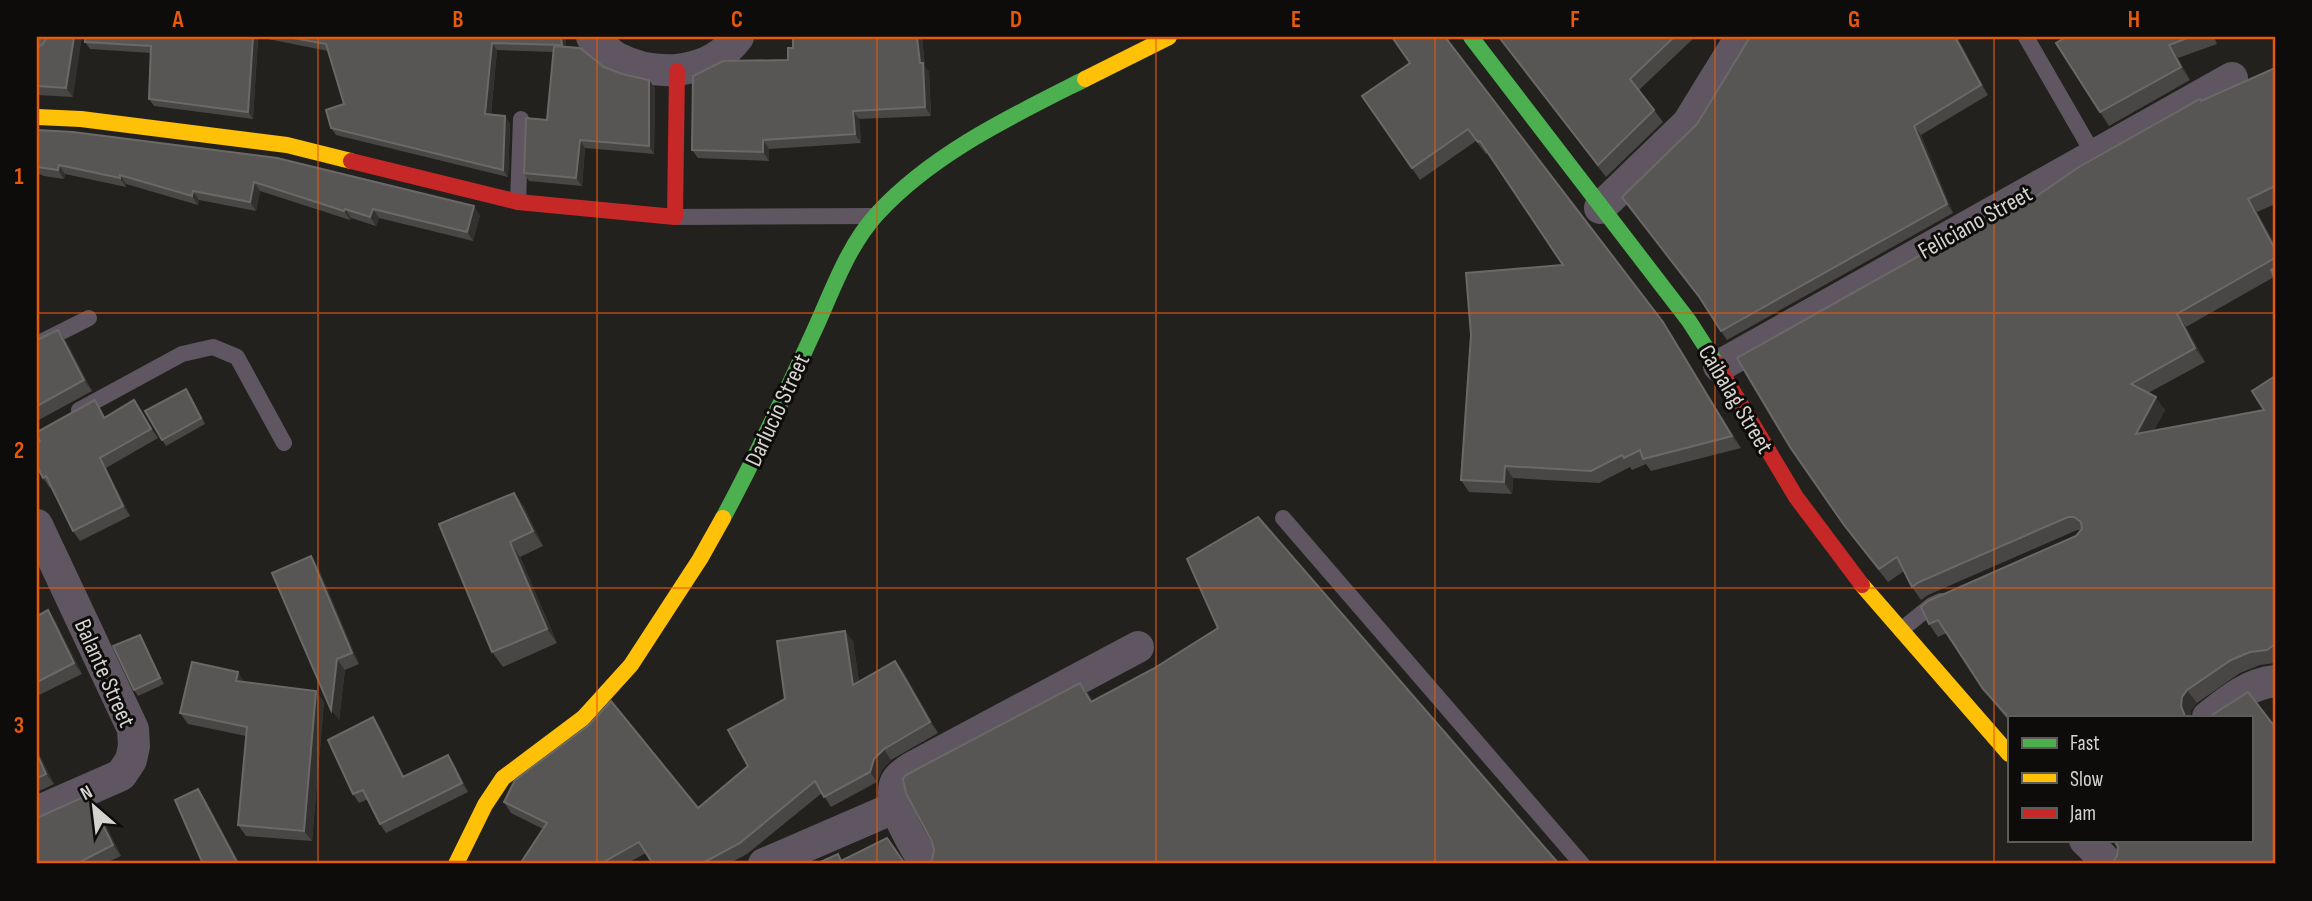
<svg xmlns="http://www.w3.org/2000/svg" width="2312" height="901" font-family="'Sofia Sans Condensed',sans-serif">
	<style>
		.lines { fill: none; stroke-linecap: round; stroke-linejoin: round }
		.lane { stroke: #605661; stroke-width: 16 }
		.street { stroke: #605661; stroke-width: 32 }
		.fast { stroke: #4caf50; stroke-width: 16 }
		.slow { stroke: #ffc107; stroke-width: 16 }
		.jam { stroke: #c62828; stroke-width: 16 }
		.wall { fill: #494745 }
		.shaded-wall { fill: #33312f }
		.building { fill: #585654; stroke: #6b6968; stroke-width: 2 }
		.grid { fill: none; stroke: #e8590c; stroke-width: 2; stroke-opacity: 0.55 }
		.labels { text-anchor: middle; stroke-width: 6; stroke-linejoin: round; paint-order: stroke }
		.street-label { font-size: 24px; fill: #d5d3d0; stroke: #0d0c0a }
		.neatline { fill: none; stroke: #e8590c; stroke-width: 2.5 }
		.grid-label { font-size: 23px; text-anchor: middle; font-weight: bold; fill: #e8590c }
	</style>
	<rect width="100%" height="100%" fill="#23211e"/>
	<g class="lines">
		<g class="lane">
			<path d="M2026,37L2094,155"/>
			<path d="M518,202L521,119"/>
			<path d="M675,217L872,216"/>
			<path d="M37,344L89,318"/>
			<path d="M79,410L182,354L213,347L237,357L284,443"/>
			<path d="M1283,518L1582,864"/>
			<path d="M1901,630L1932,605L1941,601"/>
		</g>
		<g class="street">
			<path d="M592,37C600,44 608,53 617,58C656,78 710,75 738,37"/>
			<path d="M37,40L38,37"/>
			<path d="M1600,208L1688,123L1741,37"/>
			<path d="M1719,366L2232,78"/>
			<path d="M37,525L133,729L134,746L131,760L121,775L37,812"/>
			<path d="M2208,717C2228,701 2248,684 2275,681"/>
			<path d="M2085,840L2109,864"/>
			<path d="M764,864L896,807"/>
			<path d="M925,864C915,845 886,803 896,782C899,776 907,771 913,767L1138,647"/>
		</g>
		<g class="fast">
			<path d="M1471,37L1689,321L1716,363"/>
			<path d="M723,518C756,457 785,394 814,331C832,292 847,247 877,214C933,153 1012,116 1085,79"/>
		</g>
		<g class="slow">
			<path d="M1085,79L1169,37"/>
			<path d="M37,117L81,119L287,145L351,161"/>
			<path d="M1862,585L2009,754"/>
			<path d="M456,864L485,805L503,778L583,718L631,665L700,559L723,518"/>
		</g>
		<g class="jam">
			<path d="M351,161L518,202L675,217L677,71"/>
			<path d="M1716,363L1796,497L1862,585"/>
		</g>
	</g>
	<g class="wall">
		<path d="M85,37H566V47L604,67L622,74L649,80L655,88L654,154L585,148L582,186L529,181L524,173L547,120L554,52L497,50L491,114L510,123L508,177L336,135L331,128L344,104L328,51L258,37L253,119L154,106L149,99L151,53L90,49L85,42Z"/>
		<path d="M793,37H922L925,67L929,72L931,116L859,119L861,143L769,149V161L698,158L692,150L788,60L793,48Z"/>
		<path d="M1498,37H1695L1639,90L1663,122L1606,177Z"/>
		<path d="M1750,37H1957L1988,95L1921,135L1953,213L1727,340L1703,304L1697,124Z"/>
		<path d="M2066,37H2214L2217,44L2178,58L2190,80L2109,126L2100,112Z"/>
		<path d="M1449,41L1453,48L1663,322L1741,448L1651,471L1646,464L1632,470L1630,467L1599,483L1513,478L1512,494L1469,492L1461,480L1563,265L1488,153L1486,154L1476,141L1420,180L1362,96Z"/>
		<path d="M43,44L73,97L37,95V48Z"/>
		<path d="M2275,68V204L2257,212L2275,245V278L2274,277L2186,327L2205,362L2148,393L2165,410L2154,430L2264,410L2275,376V663L2260,665L2240,673L2197,703L2191,710L2190,717H2009V721L1993,702L1947,633L1938,637L1929,624L2076,536L2081,530H2077L1928,595L1921,600L1912,587L1904,571L1888,582L1853,538L1790,447L1961,238L2015,211L2201,101Z"/>
		<path d="M37,130L480,215L473,241L379,218L376,226L351,218L350,220L260,191L256,211L199,200L198,205L126,184V187L65,174L64,179L44,176L37,173Z"/>
		<path d="M37,340L66,341L92,391L37,421Z"/>
		<path d="M190,394L205,424L166,446L162,440Z"/>
		<path d="M134,400L158,438L106,468L130,516L80,541L73,531L51,487L50,488L43,478L101,410L105,417Z"/>
		<path d="M514,493L524,507L543,546L520,557L557,643L503,667L492,652Z"/>
		<path d="M311,556L318,567L359,664L345,670L339,720Z"/>
		<path d="M37,616L55,621L82,674L37,696Z"/>
		<path d="M140,635L143,640L164,684L138,696L134,690Z"/>
		<path d="M853,641L859,682L895,661L903,671L938,733L891,760L882,770L877,782L831,807L822,793L747,854L728,864H653L646,853L626,864H520L543,829L511,813L504,802L698,808L748,766L785,699Z"/>
		<path d="M245,683L324,702L312,841L246,836L238,825L246,736L188,724L180,713Z"/>
		<path d="M373,717L379,726L404,776L448,755L454,764L468,792L386,833L380,824L368,799L359,803L353,794Z"/>
		<path d="M37,750L54,784L37,792Z"/>
		<path d="M96,806L121,856L104,864H37Z"/>
	</g>
	<g class="shaded-wall">
		<path d="M74,37H82L73,97L66,88Z"/>
		<path d="M253,37H258L253,119L248,112Z"/>
		<path d="M561,37H566V52L562,45Z"/>
		<path d="M917,37H922L925,67L929,72L931,116L925,107Z"/>
		<path d="M1445,37H1450L1449,41L1454,50Z"/>
		<path d="M1955,37H1957L1988,95L1981,85Z"/>
		<path d="M492,43L497,50L490,121L485,114Z"/>
		<path d="M2169,45L2178,58L2190,80L2181,67Z"/>
		<path d="M649,80L655,88L654,154L649,146Z"/>
		<path d="M853,111L859,119L861,143L855,134Z"/>
		<path d="M505,116L510,123L508,177L503,170Z"/>
		<path d="M1914,126L1921,135L1953,213L1947,204Z"/>
		<path d="M580,140L585,148L582,186L576,178Z"/>
		<path d="M763,140L769,149V161L763,152Z"/>
		<path d="M59,165L65,174L64,179L58,170Z"/>
		<path d="M120,175L126,184V187L120,178Z"/>
		<path d="M254,182L260,191L256,211L250,202Z"/>
		<path d="M193,191L199,200L198,205L192,196Z"/>
		<path d="M2248,199L2257,212L2275,245V249Z"/>
		<path d="M474,206L480,215L473,241L467,232Z"/>
		<path d="M345,209L351,218L350,220L344,211Z"/>
		<path d="M373,209L379,218L376,226L370,217Z"/>
		<path d="M2177,314L2186,327L2205,362L2195,348Z"/>
		<path d="M1663,322L1671,334L1741,448L1732,436Z"/>
		<path d="M58,330L66,341L92,391L84,380Z"/>
		<path d="M2156,397L2165,410L2145,447L2136,434Z"/>
		<path d="M134,400L141,410L158,438L151,429Z"/>
		<path d="M100,458L106,468L130,516L123,506Z"/>
		<path d="M1505,466L1513,478L1512,494L1504,482Z"/>
		<path d="M514,493L524,507L543,546L533,531Z"/>
		<path d="M510,542L520,557L557,643L547,629Z"/>
		<path d="M311,556L318,567L359,664L352,653Z"/>
		<path d="M48,610L55,621L82,674L74,663Z"/>
		<path d="M845,631L853,641L861,695L853,685Z"/>
		<path d="M140,635L143,640L164,684L160,678Z"/>
		<path d="M337,659L345,670L339,720L331,710Z"/>
		<path d="M895,661L903,671L938,733L930,722Z"/>
		<path d="M238,672L245,682L236,681Z"/>
		<path d="M1080,683L1090,696L1100,715L1091,702Z"/>
		<path d="M2187,690L2197,703L2191,710L2190,717H2186L2181,706L2182,697Z"/>
		<path d="M316,691L324,702L312,841L304,831Z"/>
		<path d="M373,717L379,726L409,786L403,777Z"/>
		<path d="M884,749L891,760L882,770L877,782L870,772L874,759Z"/>
		<path d="M37,750L54,784L46,774L37,754Z"/>
		<path d="M448,755L454,764L468,792L462,783Z"/>
		<path d="M198,789L207,802L240,864H238Z"/>
		<path d="M88,795L96,806L121,856L113,845Z"/>
	</g>
	<g class="building">
		<path d="M47,37H74L66,88L37,86V48L43,44Z"/>
		<path d="M85,37H253L248,112L149,99L151,46L85,42Z"/>
		<path d="M288,37H561L562,45L492,43L485,114L505,116L503,170L331,128L326,110L344,104L326,44Z"/>
		<path d="M793,37H917L920,63H923L925,107L853,111L855,134L763,140V152L692,150L693,76L723,61L788,60V48H793Z"/>
		<path d="M1392,37H1445L1663,322L1732,436L1643,459L1640,450L1624,458L1622,455L1591,471L1505,466L1504,482L1461,480L1471,335L1466,273L1563,265L1480,141L1478,142L1468,129L1412,168L1362,96L1410,63Z"/>
		<path d="M1499,37H1674L1630,79L1654,110L1598,165Z"/>
		<path d="M1750,37H1955L1981,85L1914,126L1947,204L1721,331L1700,298L1622,197L1697,124Z"/>
		<path d="M2066,37H2190L2169,45L2181,67L2100,112L2056,43Z"/>
		<path d="M554,46L580,48L604,67L622,74L649,80V146L580,140L576,178L524,173L526,118L547,120Z"/>
		<path d="M2275,68V186L2248,199L2275,249V258L2177,314L2195,348L2131,384L2156,397L2136,434L2264,410L2252,391L2275,376V644L2267,650L2250,652L2231,660L2187,690L2182,697L2181,706L2185,716L2187,717H2009V718L1983,689L1938,620L1929,624L1921,607L1928,601L2076,536L2082,529L2081,522L2074,517H2068L1919,582L1912,587L1897,557L1879,569L1844,525L1790,447L1737,358L1958,234L1960,239L1991,216L2011,205L2015,211L2079,167L2200,99L2201,101Z"/>
		<path d="M37,130L73,132L277,158L474,206L467,232L373,209L370,217L345,209L344,211L254,182L250,202L193,191L192,196L120,175V178L59,165L58,170L38,167H37Z"/>
		<path d="M2275,268V278L2271,270Z"/>
		<path d="M58,330L84,380L37,406V340Z"/>
		<path d="M186,389L201,418L162,440L145,411Z"/>
		<path d="M95,400L104,418L134,400L151,429L100,458L123,506L73,531L46,476L43,478L37,466V443L40,441L37,435V432Z"/>
		<path d="M514,493L533,531L510,542L547,629L492,652L439,524Z"/>
		<path d="M1258,517L1559,864H927L932,860L934,850L932,842L906,793L903,779L906,775L1080,683L1091,702L1153,669L1218,628L1187,559Z"/>
		<path d="M311,556L352,653L337,659L331,710L272,573Z"/>
		<path d="M48,610L74,663L37,682V616Z"/>
		<path d="M845,631L853,685L895,661L930,722L884,749L874,759L870,772L824,797L815,781L740,843L701,864H653L639,842L600,864H520L547,823L504,802L515,780L589,725L611,701L698,808L748,766L728,730L785,699L777,641Z"/>
		<path d="M140,635L160,678L134,690L113,646Z"/>
		<path d="M192,662L238,672L236,681L316,691L304,831L238,825L247,727L180,713Z"/>
		<path d="M2248,692L2275,727V864H2112L2117,856L2118,847L2114,840H2251V717H2209Z"/>
		<path d="M373,717L403,777L448,755L462,783L380,824L363,790L353,794L328,740Z"/>
		<path d="M37,754L46,774L37,778Z"/>
		<path d="M198,789L238,864H203L175,800Z"/>
		<path d="M88,795L113,845L76,864H37V818Z"/>
		<path d="M887,838L905,864H816L838,854L841,861Z"/>
	</g>
	<path class="grid" d="M318,37V864M597,37V864M877,37V864M1156,37V864M1435,37V864M1715,37V864M1994,37V864M37,313H2275M37,588H2275"/>
	<g class="labels">
		<g class="street-label">
			<text transform="translate(1975 222) rotate(-29)" y="8">Feliciano Street</text>
			<text transform="translate(1736 399) rotate(59)" y="8">Caibalag Street</text>
			<text transform="translate(777 410) rotate(-65)" y="8">Darlucio Street</text>
			<text transform="translate(105 673) rotate(66)" y="8">Balante Street</text>
		</g>
	</g>
	<rect width="2312" height="901" fill="none" stroke="#0d0c0a" stroke-width="77"/>
	<rect x="2008" y="716" width="245" height="126" fill="#0d0c0a" stroke="#5d5c59" stroke-width="2"/>
	<rect x="2022" y="738" width="35" height="10" fill="#4caf50" stroke="#5d5c59" stroke-width="2"/>
	<text x="2070" y="750" font-size="21" fill="#d5d3d0">Fast</text>
	<rect x="2022" y="773" width="35" height="10" fill="#ffc107" stroke="#5d5c59" stroke-width="2"/>
	<text x="2070" y="786" font-size="21" fill="#d5d3d0">Slow</text>
	<rect x="2022" y="808" width="35" height="10" fill="#c62828" stroke="#5d5c59" stroke-width="2"/>
	<text x="2070" y="820" font-size="21" fill="#d5d3d0">Jam</text>
	<g transform="translate(94 807) rotate(332)" stroke="#0d0c0a" stroke-width="5" paint-order="stroke">
	<path d="M0-5L12 26L0 18L-12 26Z" fill="#d5d3d0"/>
	<text y="-10" font-size="19" font-weight="bold" text-anchor="middle" fill="#d5d3d0">N</text>
	</g>
	<rect x="38" y="38" width="2236" height="824" class="neatline"/>
	<g class="grid-label">
		<text x="178" y="27">A</text>
		<text x="458" y="27">B</text>
		<text x="737" y="27">C</text>
		<text x="1016" y="27">D</text>
		<text x="1296" y="27">E</text>
		<text x="1575" y="27">F</text>
		<text x="1854" y="27">G</text>
		<text x="2134" y="27">H</text>
		<text x="19" y="184">1</text>
		<text x="19" y="458">2</text>
		<text x="19" y="733">3</text>
	</g>
</svg>
